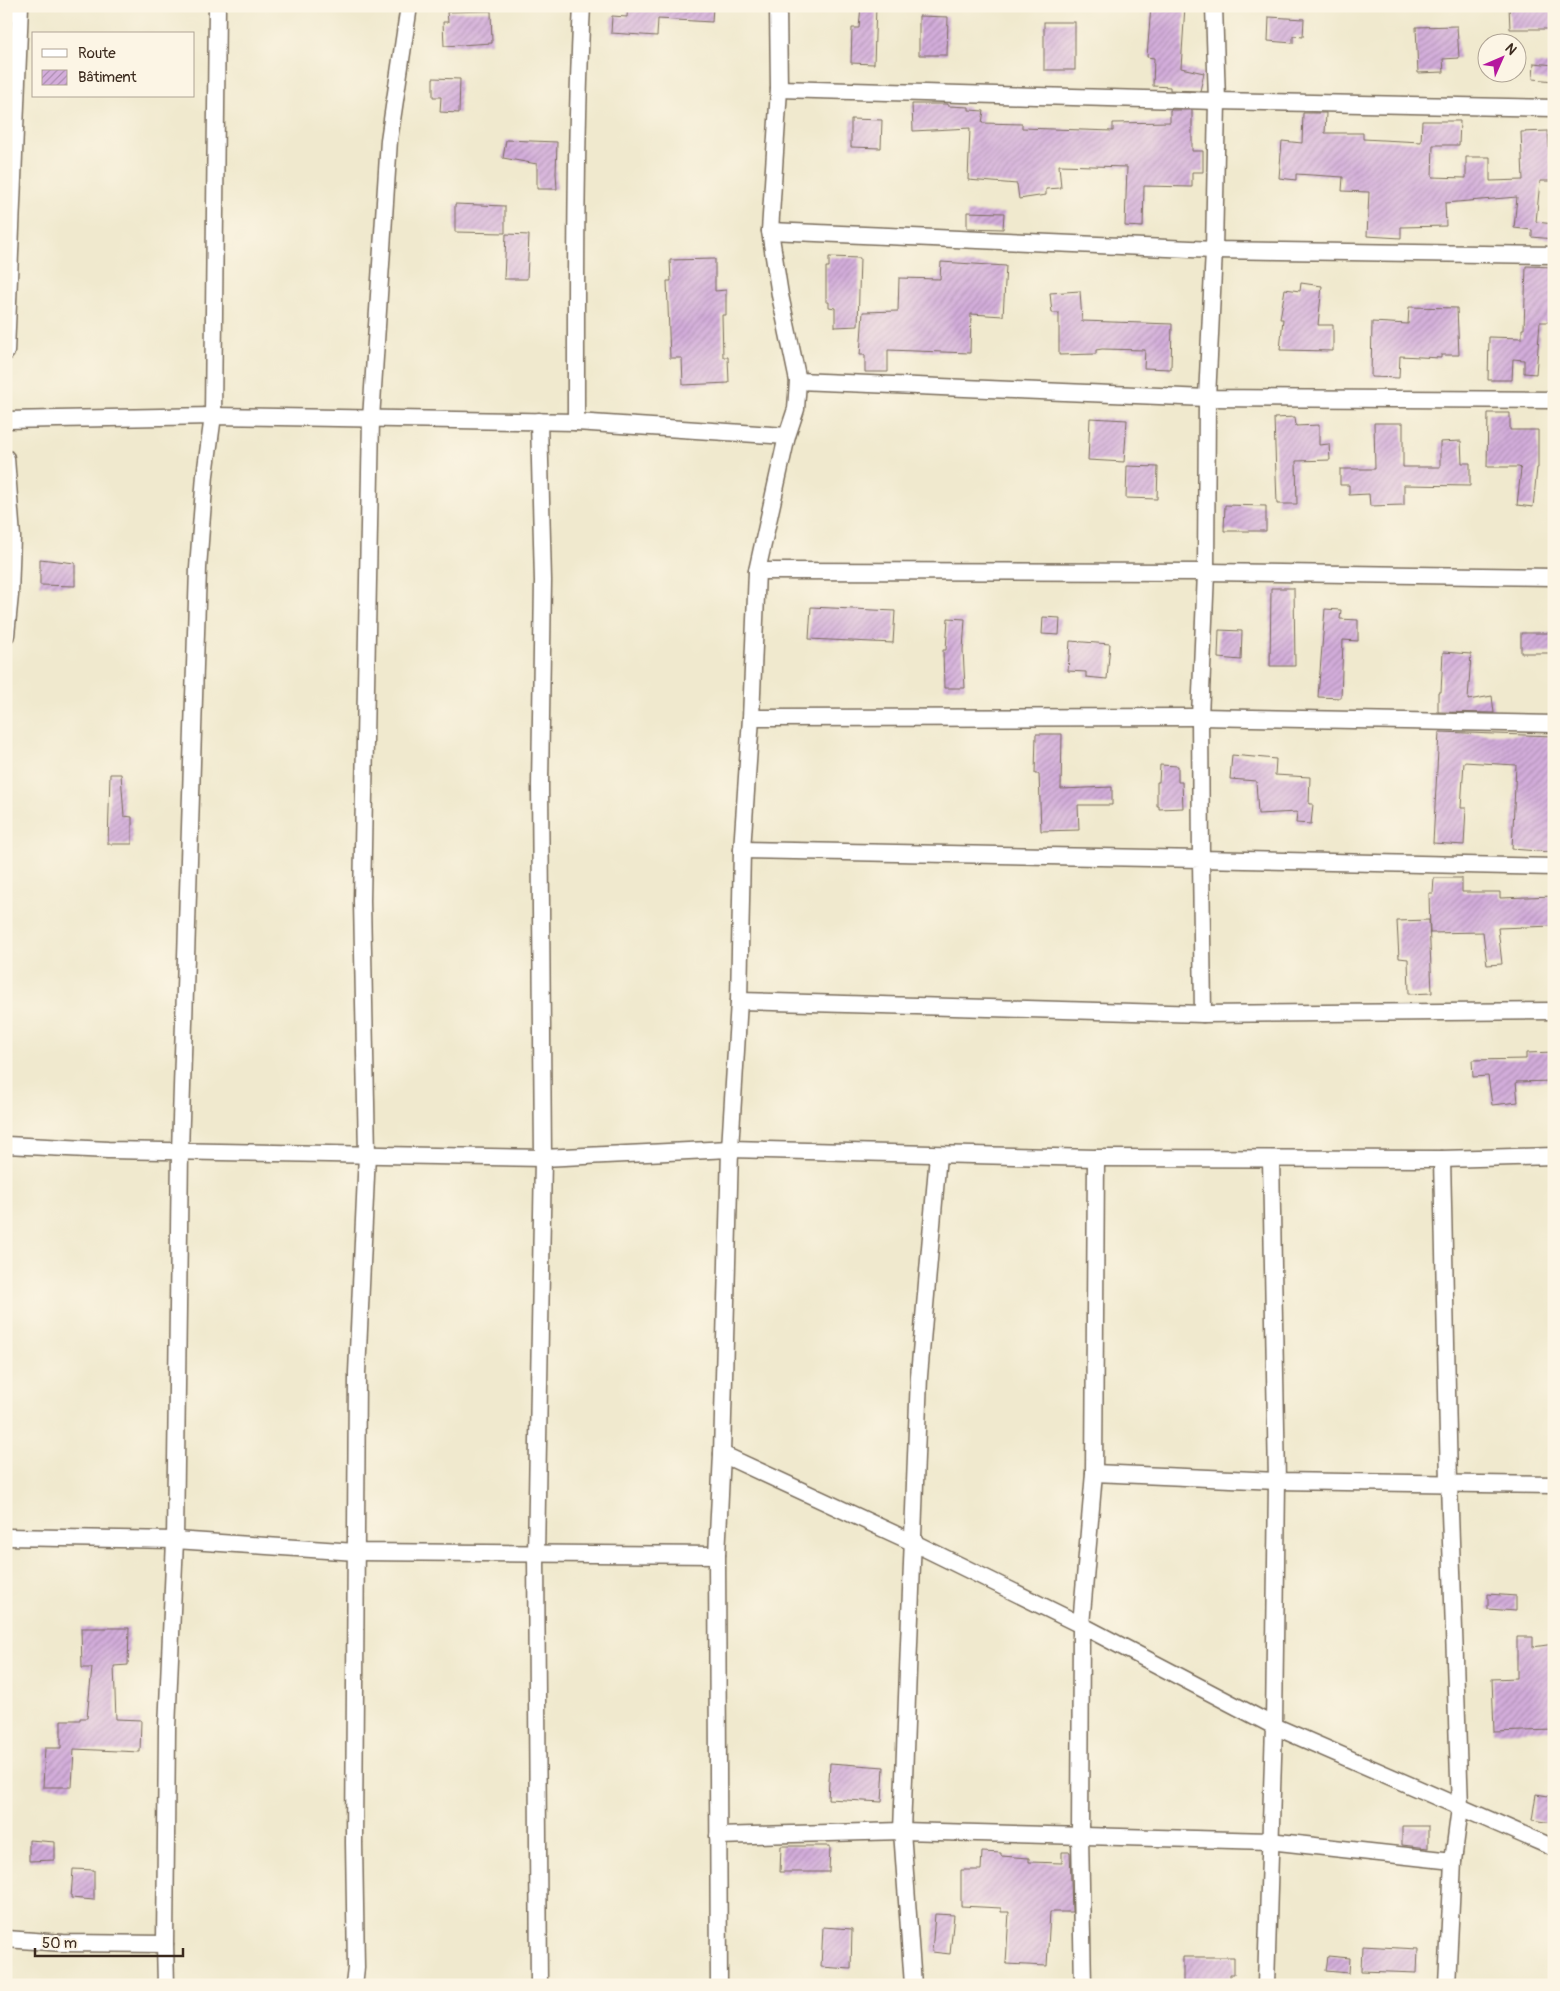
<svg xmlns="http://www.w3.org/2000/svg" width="1560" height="1991" font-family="Pangolin,sans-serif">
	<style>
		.building { fill: url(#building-hatch) }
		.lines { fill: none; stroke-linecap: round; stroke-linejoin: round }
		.minor-casing { stroke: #7a6d5c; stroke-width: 19 }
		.minor { stroke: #fff; stroke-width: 16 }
	</style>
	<defs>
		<pattern id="building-hatch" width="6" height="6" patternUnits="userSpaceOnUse" patternTransform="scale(1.25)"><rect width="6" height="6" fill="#d3addb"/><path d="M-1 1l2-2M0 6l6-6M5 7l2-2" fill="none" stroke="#ac8db1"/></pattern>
	</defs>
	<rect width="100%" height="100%" fill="#fcf5e5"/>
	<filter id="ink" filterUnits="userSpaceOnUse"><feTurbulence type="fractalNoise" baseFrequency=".02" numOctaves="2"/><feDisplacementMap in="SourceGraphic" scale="10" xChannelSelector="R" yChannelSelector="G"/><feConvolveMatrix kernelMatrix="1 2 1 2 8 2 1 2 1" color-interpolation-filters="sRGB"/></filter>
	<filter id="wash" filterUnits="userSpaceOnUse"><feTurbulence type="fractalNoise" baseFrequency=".0096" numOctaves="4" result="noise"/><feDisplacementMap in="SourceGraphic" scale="20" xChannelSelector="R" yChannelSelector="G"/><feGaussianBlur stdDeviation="1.12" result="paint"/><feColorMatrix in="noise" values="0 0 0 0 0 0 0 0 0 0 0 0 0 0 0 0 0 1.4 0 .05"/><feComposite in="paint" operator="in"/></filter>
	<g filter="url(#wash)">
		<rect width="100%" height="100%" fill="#f0e9ce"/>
		<g id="blocks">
			<g class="building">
				<path d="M628,6L653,8V6H713L712,22L658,19L657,36L611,33L612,16L627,17Z"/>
				<path d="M861,6H876L874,64L851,63L852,28H859Z"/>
				<path d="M1151,6H1185L1181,68L1204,73L1200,91L1170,90V87L1153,86L1154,58L1147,57Z"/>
				<path d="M1509,6H1554V29H1510Z"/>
				<path d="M491,11L492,43L444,46L443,22H448L447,12Z"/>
				<path d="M919,16L948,17L947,55H919Z"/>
				<path d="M1269,17L1304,19L1303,37L1293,36V43L1268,41Z"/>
				<rect x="1044" y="22" width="31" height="48"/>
				<path d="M1457,26L1459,58L1443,59L1444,72L1418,73L1416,27Z"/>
				<path d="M1534,63L1554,65V81L1533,79Z"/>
				<path d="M433,78L460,79L459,113L440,112L441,97H433Z"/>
				<path d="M912,104H948V106L969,107V110L984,111L982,123L1022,124V128L1113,131V123L1170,122V110H1192V151H1203V172H1192V187L1144,186L1143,227L1125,226L1127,167L1059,165L1061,188L1046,189V195L1019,199L1017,184L968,180L970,128L913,131Z"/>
				<path d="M1303,113H1326L1325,133H1363V139L1421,142L1422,121H1460L1459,145H1433L1432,177L1466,178V157H1490V181L1523,180L1521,132L1548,131L1550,162H1554V181H1540L1536,222L1554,224V239L1532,237V230L1514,228L1517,197L1445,203L1446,226L1401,227V238L1367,236L1369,192L1342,191L1343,177L1296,174V180L1279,178L1282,141L1302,143Z"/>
				<path d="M851,119L882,120L881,148L851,147Z"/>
				<path d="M506,140L557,142L556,173L557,189H537V164L503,158Z"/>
				<path d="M455,204L505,206V233L455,232Z"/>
				<path d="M967,212L1004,213L1003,229L967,228Z"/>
				<path d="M506,234L529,235L527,279H504Z"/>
				<path d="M829,257L860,258L858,326L835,327V308L829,307V302H826V267H829Z"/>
				<path d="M715,259V291L726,290V315H722L723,357H728L729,383L683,385L682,358H670L667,281H671L670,260Z"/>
				<path d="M941,262L1006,266L1003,316L971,314L970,353L888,350V372H865V355H860L863,312L898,311L899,278L940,279Z"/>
				<path d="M1526,266L1554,267V322H1540L1536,374L1524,373V360L1513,359L1512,380H1488L1489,337L1522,338V329H1524Z"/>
				<path d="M1301,283L1322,286L1318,325H1333V351L1280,350L1283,319H1280L1285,289L1300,291Z"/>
				<path d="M1080,291L1082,321L1172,324L1171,369L1144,368L1145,350L1102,349L1096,350V354L1059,355V313H1052L1050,293Z"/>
				<path d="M1409,307L1457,308L1459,355H1441V358L1400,356L1399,378L1371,377L1372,322L1408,324Z"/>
				<path d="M1488,413H1510V430H1538V468H1537L1533,507L1517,505L1521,469L1519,467H1487Z"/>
				<path d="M1295,417L1296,426L1319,425V445L1329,444L1330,460L1296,461L1297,504H1277L1274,418Z"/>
				<path d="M1090,418L1127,420L1124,462L1088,460Z"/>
				<path d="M1374,423H1403V467H1440V442L1461,441L1462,463H1470V486L1404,485V505L1370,506L1369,494L1349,495V485H1340V469H1375Z"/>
				<path d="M1127,466L1158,467L1157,499L1126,498Z"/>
				<path d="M1225,505L1266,506V531H1224Z"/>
				<path d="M40,559L75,563V586L40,585Z"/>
				<path d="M1271,588H1294L1295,666H1270Z"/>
				<path d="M811,607L895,611L893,643L809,639Z"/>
				<path d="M1325,609L1341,610L1340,619L1358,620V641L1343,640L1341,698L1318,697Z"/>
				<path d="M1043,617L1060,618L1059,635L1042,634Z"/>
				<path d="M948,618L965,619L963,650L965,688H944L943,650H946Z"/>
				<path d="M1219,630L1242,631L1241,660L1218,658Z"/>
				<rect x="1521" y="633" width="33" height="20"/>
				<path d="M1070,641L1110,644L1107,679L1086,677V672L1068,671Z"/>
				<path d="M1443,652L1471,654L1468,700L1492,696L1494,713L1438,712V692H1441Z"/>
				<path d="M1439,732L1554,736V788L1550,852L1512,849L1516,765L1464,762L1461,808H1466L1464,845L1433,843Z"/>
				<path d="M1036,734H1062L1061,789L1112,787V805H1078L1079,830L1041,831L1039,774H1035Z"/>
				<path d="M1232,755L1276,759L1275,775L1310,777L1309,804H1313L1311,824L1296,823L1297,812L1258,814L1256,781L1230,779Z"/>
				<path d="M1160,765L1178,766V782H1182L1183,808L1159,809V806H1157V782H1159Z"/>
				<path d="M110,774H121L124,816L132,817V844H108Z"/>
				<path d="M1434,878H1462V892H1500V898L1554,896V926L1498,928L1502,964L1487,965L1483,932L1430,933L1429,893H1433Z"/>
				<path d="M1429,920L1432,993L1409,994L1408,959L1399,958L1397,921Z"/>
				<path d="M1554,1052V1081L1516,1082L1518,1102L1492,1105L1488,1076L1473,1077L1472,1060L1526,1059V1053Z"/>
				<path d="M1488,1594L1516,1596V1611L1488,1609Z"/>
				<path d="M81,1628H129L128,1665L114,1666L116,1719L141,1720L140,1752L74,1749L72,1787H43L45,1748H61V1720H80V1718H87L92,1668H82Z"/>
				<path d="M1517,1637H1533V1647L1554,1644V1730L1494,1732L1492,1679L1517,1678Z"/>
				<path d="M830,1763L884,1767L882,1802L828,1799Z"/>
				<path d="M1536,1794L1554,1797V1823L1532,1820Z"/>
				<path d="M1402,1826H1428V1848L1402,1845Z"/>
				<path d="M29,1840L55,1842V1860L29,1861Z"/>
				<path d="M781,1846H830L829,1872H780Z"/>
				<path d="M982,1852L1001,1853V1856L1029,1858V1862L1062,1863V1852H1070L1072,1912H1050L1047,1966L1006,1964L1009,1912H1001V1908L961,1906V1870H981Z"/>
				<path d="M73,1869L94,1870V1900L71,1898Z"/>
				<path d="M935,1914L954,1915L950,1954L932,1952Z"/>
				<path d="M823,1927L852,1929L851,1969L821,1967Z"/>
				<path d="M1362,1946L1418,1949L1417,1973L1361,1971Z"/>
				<path d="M1328,1956L1350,1958L1349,1973L1326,1971Z"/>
				<path d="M1183,1957H1234V1974H1230V1985H1183Z"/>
			</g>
		</g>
	</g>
	<g filter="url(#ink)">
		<use href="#blocks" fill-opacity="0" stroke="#7a6d5c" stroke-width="1"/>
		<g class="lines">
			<defs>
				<g id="minor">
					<path d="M1214,6L1217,101L1214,250L1207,398L1206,572L1200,717L1201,859L1554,867"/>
					<path d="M779,89L1217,101L1554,108"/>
					<path d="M770,231L1214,250L1554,255"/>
					<path d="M6,352L20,6"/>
					<path d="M798,381L1207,398L1554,400"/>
					<path d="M6,420L213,416L576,422L787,436"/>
					<path d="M539,421L543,581L540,785L543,1158L536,1555L539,1985"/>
					<path d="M576,422C576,283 575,145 582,6"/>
					<path d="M6,458L12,537L10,595L6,635"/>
					<path d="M757,571L1206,572L1554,577"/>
					<path d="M751,718L1200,717L1554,724"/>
					<path d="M742,850L1201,859L1203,1014"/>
					<path d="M739,1001L1203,1014L1554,1011"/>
					<path d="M6,1145L108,1150L543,1158L730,1149L1096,1158L1442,1159L1554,1156"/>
					<path d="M1442,1159L1449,1483L1460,1808L1453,1861L1447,1985"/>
					<path d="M722,1454L912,1542L1081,1625L1274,1726L1554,1848"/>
					<path d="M1094,1473L1277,1481L1554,1485"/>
					<path d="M6,1537L175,1540L356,1552L717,1555"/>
					<path d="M718,1836L902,1831L1269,1841L1453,1861"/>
					<path d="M6,1939L63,1943L165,1944"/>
					<path d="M166,1985L165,1944L167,1729L175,1540L180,1152L198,568L205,475L213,416L217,6"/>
					<path d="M354,1985L356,1968L354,1843L357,1373L367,1154L362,901L371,419L389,140L409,6"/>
					<path d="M719,1985L717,1555L722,1454L730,1149L739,1001L742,850L751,718L757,571L787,436L796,409L798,381L780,295L770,231L779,89L778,6"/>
					<path d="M913,1985L902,1831L919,1376L938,1155"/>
					<path d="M1083,1985L1080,1836L1081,1625L1094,1473L1096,1158"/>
					<path d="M1266,1985L1274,1726L1277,1481L1271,1159"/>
				</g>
			</defs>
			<use href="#minor" class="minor-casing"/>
			<use href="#minor" class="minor"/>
		</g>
	</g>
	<rect width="1560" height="1991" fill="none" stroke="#fcf5e5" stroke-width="25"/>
	<rect x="32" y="32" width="162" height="65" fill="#fcf5e5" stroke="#afa495"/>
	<rect x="42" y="49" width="25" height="8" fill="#ffffff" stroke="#afa495"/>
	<text x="78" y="58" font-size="15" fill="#3b2a1e">Route</text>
	<rect x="42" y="70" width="25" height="15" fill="url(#building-hatch)" stroke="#afa495"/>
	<text x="78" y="82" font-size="15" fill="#3b2a1e">Bâtiment</text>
	<g transform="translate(1502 58) rotate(45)"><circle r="24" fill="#fcf5e5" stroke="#afa495"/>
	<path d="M0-4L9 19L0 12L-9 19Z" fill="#b5179e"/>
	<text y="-8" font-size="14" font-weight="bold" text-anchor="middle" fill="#3b2a1e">N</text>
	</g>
	<path d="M35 1948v8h148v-8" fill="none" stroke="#3b2a1e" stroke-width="2.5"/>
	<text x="42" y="1948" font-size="15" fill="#3b2a1e" stroke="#fcf5e5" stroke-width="4" paint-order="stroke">50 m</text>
</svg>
